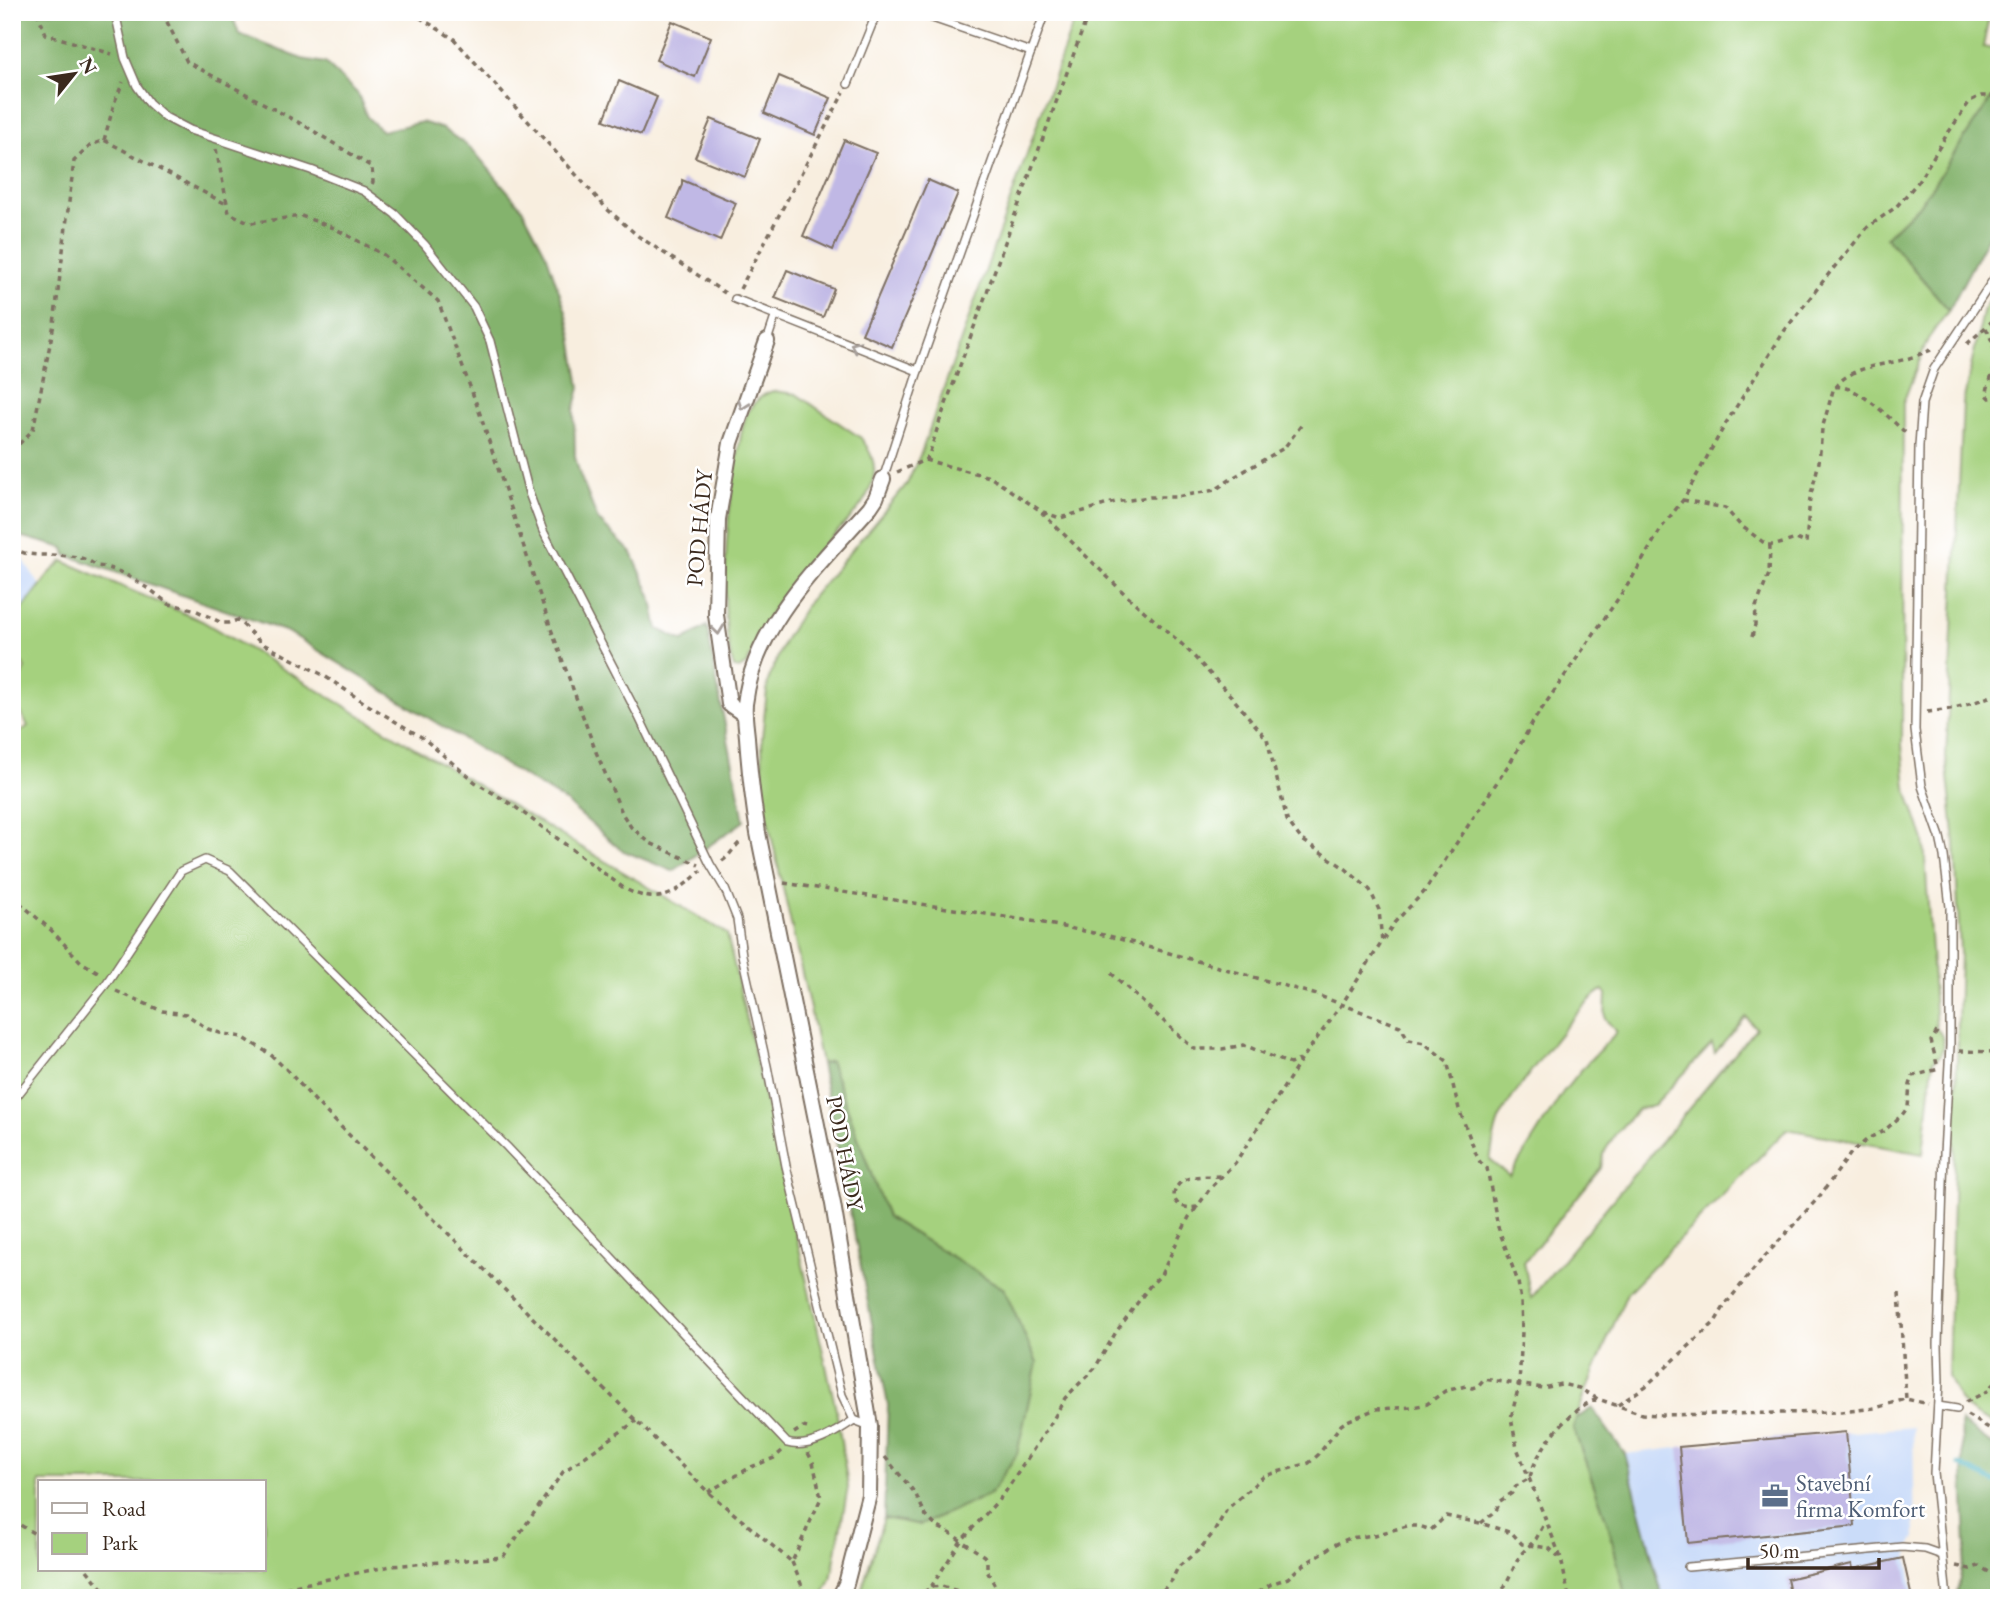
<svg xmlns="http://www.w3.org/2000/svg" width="2011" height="1610" font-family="'EB Garamond',serif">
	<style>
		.built { fill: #cadcf9 }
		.green { fill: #a5d17e; stroke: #707e4e; stroke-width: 2; fill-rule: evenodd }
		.forest { fill: #84b36d; stroke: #606e46; stroke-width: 2 }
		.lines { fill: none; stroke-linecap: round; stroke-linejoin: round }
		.stream { stroke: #3aaab8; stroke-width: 5 }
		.building { fill: #c0b8e5 }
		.service-casing { stroke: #7d6f62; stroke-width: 10 }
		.minor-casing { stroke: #7d6f62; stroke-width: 18 }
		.path { stroke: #7d6f62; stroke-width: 3.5; stroke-dasharray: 5 5; stroke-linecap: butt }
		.service { stroke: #fff; stroke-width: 7 }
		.minor { stroke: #fff; stroke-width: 14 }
		.oneway { stroke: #a79f9a }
		.labels { text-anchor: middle; stroke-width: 5; stroke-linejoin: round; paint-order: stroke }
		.street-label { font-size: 23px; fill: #3b2a1e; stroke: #fff }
		.service-label { font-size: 23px; fill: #4e5e75; stroke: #fff; text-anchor: start }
	</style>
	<rect width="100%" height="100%" fill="#fff"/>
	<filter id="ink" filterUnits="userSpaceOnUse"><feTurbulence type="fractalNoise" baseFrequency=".0143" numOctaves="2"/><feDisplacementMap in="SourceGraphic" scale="14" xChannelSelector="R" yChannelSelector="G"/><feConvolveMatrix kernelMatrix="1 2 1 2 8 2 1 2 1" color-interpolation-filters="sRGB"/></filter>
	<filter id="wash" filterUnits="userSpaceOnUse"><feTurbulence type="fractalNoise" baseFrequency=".00686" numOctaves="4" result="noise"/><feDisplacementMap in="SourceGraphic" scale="28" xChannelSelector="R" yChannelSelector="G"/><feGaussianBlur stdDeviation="1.57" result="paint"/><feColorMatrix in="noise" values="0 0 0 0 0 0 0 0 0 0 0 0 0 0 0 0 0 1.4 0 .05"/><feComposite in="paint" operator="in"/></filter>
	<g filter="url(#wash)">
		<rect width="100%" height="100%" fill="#f8eedf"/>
		<g class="built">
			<path d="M12,554L22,557L41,587L12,623Z"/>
			<path d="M1913,1427L1915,1537L1909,1548L1908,1558L1914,1598H1663L1625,1454L1712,1444Z"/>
		</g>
		<g class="green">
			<path d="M1077,12H1990L1983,47L1999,50V99L1990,100L1921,203L1886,237L1949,310L1928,339L1903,403L1902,745L1906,787L1924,841L1936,1028C1947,1039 1946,1053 1933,1061L1923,1154L1787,1129L1627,1293L1589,1383L1573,1427L1609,1527L1626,1598H859L884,1518L921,1525L1004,1289L887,1217L830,1061L821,1064L810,1009L763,799L762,738L768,681L785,639L808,602L907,484L921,453ZM1603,990L1606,994L1605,1019L1617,1032L1587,1063L1563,1092L1510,1176L1490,1160C1493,1147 1494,1130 1500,1118C1512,1094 1582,1000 1603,990ZM1746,1017L1756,1028L1531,1298L1524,1262L1601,1168L1603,1154L1616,1133L1638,1109L1654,1105L1712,1044L1715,1053Z"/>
			<path d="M1999,285V1426C1966,1413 1963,1408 1948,1377L1960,952L1955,843L1946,757L1963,403L1984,308Z"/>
			<path d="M773,391L796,394L861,438C871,451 878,467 872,483C863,512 838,529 819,550C803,568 788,587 775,606C764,624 755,645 747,664L739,669L734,668C726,644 725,618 725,593C725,547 729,503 737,458C740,444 741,429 746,416C751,404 762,394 773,391Z"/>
			<path d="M63,561L202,621L727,934L836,1409L848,1487L831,1580L822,1598H12V738L28,726C12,699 12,695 25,668L12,649V623L51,572ZM40,1482H264V1570H40Z"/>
		</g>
		<g class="forest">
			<path d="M12,12H231L239,34L302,59L325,63L358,94L367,117L382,131L422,122L443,129L472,149L522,208L547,256L566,312L572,336L580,388L574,410L575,457L580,475L598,520L632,553L651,596L658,629L683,641L707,626C717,691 732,756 744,821L673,871L621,850L566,802L288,632L66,555L64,548L12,534Z"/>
			<path d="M1999,99V197L1993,227L1949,310L1886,237L1921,203L1990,100Z"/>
			<path d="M830,1061L887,1217L1004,1289L1037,1363L1017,1454L990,1494L921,1525L884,1518L888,1405L821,1064Z"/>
			<path d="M1592,1408L1625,1454L1663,1598H1626L1609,1527L1573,1427L1577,1418Z"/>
			<path d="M1961,1422L1999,1450V1598H1958L1957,1593L1966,1547Z"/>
		</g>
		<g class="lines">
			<path class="stream" d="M1959,1465L1995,1482L1999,1481"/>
		</g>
		<g id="blocks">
			<g class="building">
				<path d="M672,21L711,37L695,77L656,60Z"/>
				<path d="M779,76L831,98L815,135L764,113Z"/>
				<path d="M619,81L657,97L641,135L604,120Z"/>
				<path d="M711,119L760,139L745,177L695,157Z"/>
				<path d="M844,140L876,153L833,250L803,236Z"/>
				<path d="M682,180L736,203L720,241L668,218L682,185Z"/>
				<path d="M928,180L958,193L892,347L862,334Z"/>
				<path d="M787,270L834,289L823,317L775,298Z"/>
				<path d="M1846,1432L1855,1526L1688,1543L1679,1447Z"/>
				<path d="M1903,1558L1912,1598H1791L1787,1579L1852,1564L1853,1569Z"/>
			</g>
		</g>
	</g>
	<g filter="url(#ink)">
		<use href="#blocks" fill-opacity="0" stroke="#7d6f62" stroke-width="2"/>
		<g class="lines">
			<defs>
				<g id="service">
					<path d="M115,12L125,58L137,86L149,103L165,117L190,130L311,170L364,191L395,214L425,245L474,307L490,341L529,493L543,531L640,719L710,864L725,889L737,919L742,955L767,1066L786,1166L842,1395L854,1420L870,1426"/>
					<path d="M915,12L1031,52"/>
					<path d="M848,84L877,12"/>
					<path d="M735,299L918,371"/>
					<path d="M767,341L776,314"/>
					<path d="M883,479L918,371L1045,12"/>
					<path d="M12,1102L106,984L181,871L205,860L230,871L507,1147L787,1443C809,1450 836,1432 854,1420"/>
					<path d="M1938,1406L1957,1409"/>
					<path d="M1688,1567L1902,1547L1925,1549L1942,1555"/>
					<path d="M1947,1598L1934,1473L1939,1382L1938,1344L1944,1153L1950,1046V907L1944,856L1940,837L1922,786L1915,730L1919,446L1922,403L1934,369L1999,271"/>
				</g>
				<g id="minor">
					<path d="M745,715L729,704L716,615L718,519L731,443L767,341"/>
					<path d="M839,1598L846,1584L869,1495L870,1426L833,1204L758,833C753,801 749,769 747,737C746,726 744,715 745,704C754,624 820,564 870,507L876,498L883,479"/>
				</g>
			</defs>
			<use href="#service" class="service-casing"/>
			<use href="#minor" class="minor-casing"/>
			<g class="path">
				<path d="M37,12L46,34L112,54"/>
				<path d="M166,12V20L187,62L307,127L372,167L373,182L372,184"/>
				<path d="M411,12L454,39L607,209L638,236L725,293"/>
				<path d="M104,140L115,101L123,82"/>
				<path d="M216,149L229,213L251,223L301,216L334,228L384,255L438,301L478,408L551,629L596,752L623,815L631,827L650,843L699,865"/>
				<path d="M740,289L844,92"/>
				<path d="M1986,328C1993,342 1996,351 1994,367C1993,377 1987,384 1987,395L1990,398L1999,396"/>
				<path d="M1967,344L1999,315"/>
				<path d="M1835,387C1850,368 1876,366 1898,361C1909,359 1920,354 1931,350"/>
				<path d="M12,451L33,430L54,324L74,161L91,145L104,140L228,205"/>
				<path d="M925,460L990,477L1038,509L1127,596L1185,647L1231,696L1267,739L1287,820L1301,839L1346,869L1370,890L1379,910L1382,942L1342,1004L1302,1059L1235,1163L1211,1187L1197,1207C1169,1212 1168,1186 1187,1179C1197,1175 1211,1177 1221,1176"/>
				<path d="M897,472L925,460L929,455L939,423L1089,12"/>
				<path d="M1683,500L1725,508L1740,525L1767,545H1776L1796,539L1806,543L1810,498L1819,462L1822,429L1834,387C1857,383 1891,420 1908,435"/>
				<path d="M1043,512L1060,518L1115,502L1150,497H1176L1215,490L1234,477L1284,448L1303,423"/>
				<path d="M12,548C18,550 23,553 28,554C49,557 80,551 96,566L106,567L123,573L152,591L169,604L193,609L222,623H228L238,620L261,643L323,675L368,705L423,738L475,782L514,806L625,889C660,906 674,895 701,871"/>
				<path d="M1752,637L1755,625L1756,607L1769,574L1770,545"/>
				<path d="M1927,712C1953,710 1975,703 1999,693"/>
				<path d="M722,861C731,855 734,846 743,840"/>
				<path d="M784,883L1038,922L1109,936L1317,995L1400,1026L1409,1040L1424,1043L1447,1061L1459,1109L1476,1154L1480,1162L1487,1168L1498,1227L1518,1282L1521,1301L1522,1332L1519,1385L1511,1418L1517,1448L1561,1558L1569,1598"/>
				<path d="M12,896L51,930L81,962L100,973"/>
				<path d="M1383,940L1394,923L1424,892L1513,758L1532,723L1631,580L1662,527L1683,500L1726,423L1785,330L1831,271L1868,227L1896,207L1918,182L1946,136L1970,101L1981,96H1999"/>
				<path d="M1111,973L1194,1049H1222L1244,1045L1290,1064L1300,1060"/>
				<path d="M116,991L162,1011L186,1014L208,1029L220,1033L242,1037L270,1054L288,1071L318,1104L708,1492L792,1562L821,1498L813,1462L808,1453"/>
				<path d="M1959,1051L1999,1052"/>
				<path d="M1937,1064L1931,1041L1938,1030"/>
				<path d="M1899,1293L1906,1399"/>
				<path d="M1966,1402L1990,1390L1992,1385L1999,1382"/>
				<path d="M1618,1405L1646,1386L1715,1322L1725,1305L1757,1265L1819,1197L1851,1153L1869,1138L1884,1131L1902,1115L1908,1107L1910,1085L1913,1076L1939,1069"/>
				<path d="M1967,1415L1999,1434"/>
				<path d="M794,1433L803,1427L812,1429"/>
				<path d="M885,1457L915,1493L926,1516L936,1526L950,1533L984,1556L987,1561V1571L1002,1598"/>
				<path d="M708,1492L751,1467L774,1458L782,1451"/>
				<path d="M12,1520L40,1537"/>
				<path d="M1481,1523L1496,1511L1500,1501L1512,1493L1516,1486L1530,1478C1534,1453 1571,1406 1596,1400"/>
				<path d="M792,1562L804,1591L802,1598"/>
				<path d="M1956,1566L1970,1569L1979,1566L1999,1578"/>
				<path d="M87,1570L110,1598"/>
				<path d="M931,1587L961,1541L1004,1494L1054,1418L1065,1398L1095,1368L1116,1332L1149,1287L1161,1275L1189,1217L1197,1207"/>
				<path d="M804,1592L814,1598"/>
				<path d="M269,1598L280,1589L391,1566L503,1557L563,1472L636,1421"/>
				<path d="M916,1598L931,1587L942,1586L980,1598"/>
				<path d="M1156,1598L1172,1580L1178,1567L1200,1549L1214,1532L1227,1509L1264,1476L1309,1463L1318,1455L1341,1425L1347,1421L1376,1409L1413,1407L1427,1404L1445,1391L1466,1386L1472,1388L1478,1386L1484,1379L1543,1388L1561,1384L1579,1388L1598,1399L1642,1414L1659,1415L1841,1412L1875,1408L1906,1399L1928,1404"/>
				<path d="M1251,1598L1271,1584L1288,1578L1299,1568L1336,1544L1350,1538L1375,1535L1407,1526H1419L1431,1530L1446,1516L1480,1523L1512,1533L1522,1544L1549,1548L1559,1557"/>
				<path d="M1499,1598L1520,1555L1536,1539L1543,1526L1547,1524"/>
			</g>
			<use href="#service" class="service"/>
			<use href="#minor" class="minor"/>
		</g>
		<defs><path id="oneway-chevron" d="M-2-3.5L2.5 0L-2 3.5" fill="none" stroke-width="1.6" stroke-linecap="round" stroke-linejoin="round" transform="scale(1.75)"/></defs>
		<g class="oneway">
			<use href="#oneway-chevron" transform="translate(855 346) rotate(-158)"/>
			<use href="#oneway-chevron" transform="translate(743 405) rotate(110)"/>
			<use href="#oneway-chevron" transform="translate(718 630) rotate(83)"/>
		</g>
	</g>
	<defs>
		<symbol id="office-bare" viewBox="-9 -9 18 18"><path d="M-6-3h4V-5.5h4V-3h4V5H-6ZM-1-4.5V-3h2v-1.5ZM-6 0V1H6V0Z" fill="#5c6f8a" stroke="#fff" stroke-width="2.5" paint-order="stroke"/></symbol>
	</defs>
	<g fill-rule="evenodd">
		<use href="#office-bare" x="1756" y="1477" width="38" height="38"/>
	</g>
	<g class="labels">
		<g class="street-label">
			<text transform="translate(699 528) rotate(-85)" y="8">POD HÁDY</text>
			<text transform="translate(845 1153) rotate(79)" y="8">POD HÁDY</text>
		</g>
		<g class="service-label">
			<text x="1796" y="1491">Stavební<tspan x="1796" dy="26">firma Komfort</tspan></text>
		</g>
	</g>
	<rect width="2011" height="1610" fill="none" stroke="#fff" stroke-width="42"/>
	<rect x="38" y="1480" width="228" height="91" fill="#ffffff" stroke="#b1aaa5" stroke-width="2"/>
	<rect x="52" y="1503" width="35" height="10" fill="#ffffff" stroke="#b1aaa5" stroke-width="2"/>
	<text x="102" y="1516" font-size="21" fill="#3b2a1e">Road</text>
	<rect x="52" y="1533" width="35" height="21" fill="#a5d17e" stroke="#b1aaa5" stroke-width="2"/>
	<text x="102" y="1550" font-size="21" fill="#3b2a1e">Park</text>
	<g transform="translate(74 74) rotate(60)" stroke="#ffffff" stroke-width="5" paint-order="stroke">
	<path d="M0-5L12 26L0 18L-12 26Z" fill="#3b2a1e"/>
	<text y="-10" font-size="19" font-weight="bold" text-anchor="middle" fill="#3b2a1e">N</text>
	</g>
	<path d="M1748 1558v10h131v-10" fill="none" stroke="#3b2a1e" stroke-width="3.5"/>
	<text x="1759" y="1558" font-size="21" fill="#3b2a1e" stroke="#ffffff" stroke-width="5" paint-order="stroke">50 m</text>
</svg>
